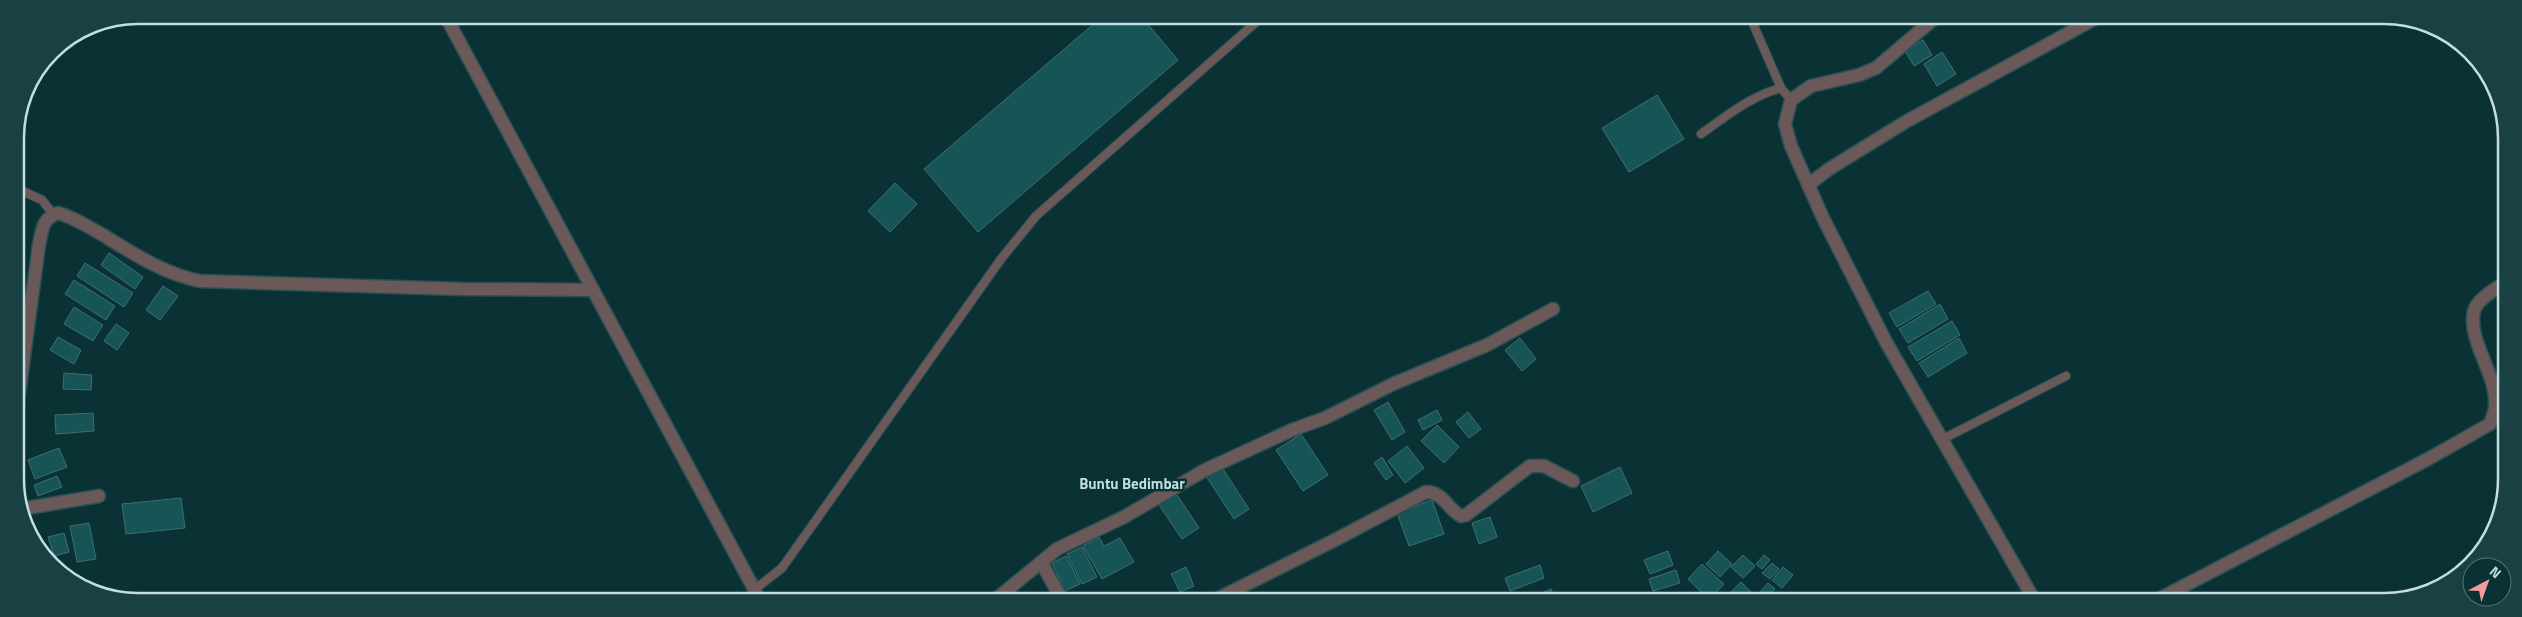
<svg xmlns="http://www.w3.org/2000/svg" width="2522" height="617" font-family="'Titillium Web',sans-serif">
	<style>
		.building { fill: #175456; stroke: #3e6f71 }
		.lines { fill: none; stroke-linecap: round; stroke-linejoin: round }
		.service-casing { stroke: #2b5153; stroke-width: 10 }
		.minor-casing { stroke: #2b5153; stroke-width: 15 }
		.tertiary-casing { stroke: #2b5153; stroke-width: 15 }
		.service { stroke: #6b5858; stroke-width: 8 }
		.minor { stroke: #6b5858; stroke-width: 12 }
		.tertiary { stroke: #6b5858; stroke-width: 12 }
		.labels { text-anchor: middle; stroke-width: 5; stroke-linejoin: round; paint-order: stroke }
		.quarter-label { font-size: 15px; font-weight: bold; fill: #c4ddde; stroke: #0a3234 }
		.rim { fill: none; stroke: #c4ddde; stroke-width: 2.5 }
	</style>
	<rect width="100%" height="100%" fill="#0a3234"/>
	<g class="building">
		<path d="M1103,16H1141L1178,60L978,232L924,169Z"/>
		<path d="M1923,40L1932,55L1914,66L1905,51Z"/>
		<path d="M1942,52L1956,74L1937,86L1924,64Z"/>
		<path d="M1657,95L1684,139L1629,172L1602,128Z"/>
		<path d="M895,183L917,204L890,232L868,211Z"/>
		<path d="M109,253L143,277L135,289L101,265Z"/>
		<path d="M85,263L133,293L124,307L77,276Z"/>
		<path d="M74,280L115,306L106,320L65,294Z"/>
		<path d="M163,286L178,296L160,320L146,310Z"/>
		<path d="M1928,291L1936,304L1897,327L1889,313Z"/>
		<path d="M1940,304L1948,319L1908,343L1899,329Z"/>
		<path d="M74,307L103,325L93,341L64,324Z"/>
		<path d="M1952,321L1960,335L1917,361L1908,347Z"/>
		<path d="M116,324L129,333L117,350L104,341Z"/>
		<path d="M58,337L81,350L74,364L50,350Z"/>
		<path d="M1520,338L1536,359L1522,371L1505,350Z"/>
		<path d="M1959,338L1967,353L1928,377L1919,363Z"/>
		<path d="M64,373L92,375L91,390L63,389Z"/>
		<path d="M1388,402L1405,432L1392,440L1374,410Z"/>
		<path d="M1437,410L1442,420L1423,430L1418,420Z"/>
		<path d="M1468,412L1481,429L1469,438L1456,422Z"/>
		<path d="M93,413L94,431L56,434L55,415Z"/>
		<path d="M1437,425L1459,447L1444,463L1421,441Z"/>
		<path d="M1301,434L1328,475L1303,491L1276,450Z"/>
		<path d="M1407,446L1424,468L1405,483L1388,461Z"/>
		<path d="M59,448L67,467L35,479L28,460Z"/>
		<path d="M1382,457L1393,475L1386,480L1374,463Z"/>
		<path d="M1221,466L1249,509L1234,519L1206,476Z"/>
		<path d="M1620,467L1632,493L1593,512L1581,486Z"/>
		<path d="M57,476L62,487L38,496L34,485Z"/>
		<path d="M1176,493L1199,528L1182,539L1159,505Z"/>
		<path d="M181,498L185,528L126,534L122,504Z"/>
		<path d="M1432,500L1444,534L1409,546L1397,513Z"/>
		<path d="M1490,517L1497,537L1479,544L1472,523Z"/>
		<path d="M89,523L96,559L77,562L70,526Z"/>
		<path d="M64,533L69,552L54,556L48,537Z"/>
		<path d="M1099,537L1104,546L1120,538L1134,562L1102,579L1083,546Z"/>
		<path d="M1082,547L1097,577L1082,584L1067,554Z"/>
		<path d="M1668,551L1673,565L1650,574L1644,560Z"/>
		<path d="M1718,551L1732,564L1720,577L1706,564Z"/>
		<path d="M1743,555L1755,566L1743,578L1731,567Z"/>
		<path d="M1764,555L1770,560L1762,569L1756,564Z"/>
		<path d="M1066,556L1080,584L1065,591L1052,563Z"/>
		<path d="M1772,563L1779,569L1770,579L1762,573Z"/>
		<path d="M1702,564L1724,584L1709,600L1688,579Z"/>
		<path d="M1540,565L1544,578L1510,591L1505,578Z"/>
		<path d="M1186,567L1194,586L1180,592L1171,574Z"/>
		<path d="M1783,567L1793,575L1782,588L1772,580Z"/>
		<path d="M1676,570L1680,583L1653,591L1649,579Z"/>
		<path d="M1741,582L1754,595L1748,601H1741L1731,592Z"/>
		<path d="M1768,583L1775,589L1764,601H1755L1753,600Z"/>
		<path d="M1551,589L1556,601H1523Z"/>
	</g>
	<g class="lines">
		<defs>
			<g id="service">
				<path d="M1752,17L1754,26L1781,88L1791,100"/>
				<path d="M1701,134C1725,117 1752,95 1781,88"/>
				<path d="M16,188L42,200L53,214"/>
				<path d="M1943,439L2066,376"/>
				<path d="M754,590L782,568L1001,259L1036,216L1263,16"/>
			</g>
			<g id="minor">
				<path d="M1936,17L1876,68L1859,75L1811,86L1791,100L1785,124L1791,146L1823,218L1886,342L2035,601"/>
				<path d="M1808,185L1829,169L1907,121L2098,17"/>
				<path d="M17,431L18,401L39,245C42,231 42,218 58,213C74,217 88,227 103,235C134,254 164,274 200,281L462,289L593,290"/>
				<path d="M21,509L99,496"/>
				<path d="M1041,562L1062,600"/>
				<path d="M995,600L1057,549L1124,517L1205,470L1292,430L1325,418L1393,384L1487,345L1553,309"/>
				<path d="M1213,601L1331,542L1426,492C1444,492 1447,509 1461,516L1466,515L1530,466H1544L1573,481"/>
				<path d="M2153,602L2428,459L2490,424C2492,418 2495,412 2495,406C2498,375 2467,341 2474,311C2477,299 2495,290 2505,282"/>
			</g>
			<path id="tertiary" d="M445,15L760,600"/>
		</defs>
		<use href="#service" class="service-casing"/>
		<use href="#minor" class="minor-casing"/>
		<use href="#tertiary" class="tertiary-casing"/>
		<use href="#service" class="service"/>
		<use href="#minor" class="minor"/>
		<use href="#tertiary" class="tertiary"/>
	</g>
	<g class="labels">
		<g class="quarter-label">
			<text x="1132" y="489">Buntu Bedimbar</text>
		</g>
	</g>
	<path d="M0 0H2522V617H0ZM138 24H2384A114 114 0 0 1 2498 138V479A114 114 0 0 1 2384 593H138A114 114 0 0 1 24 479V138A114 114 0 0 1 138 24Z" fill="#194042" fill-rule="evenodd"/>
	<path class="rim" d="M138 24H2384A114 114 0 0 1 2498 138V479A114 114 0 0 1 2384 593H138A114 114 0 0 1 24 479V138A114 114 0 0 1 138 24Z"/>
	<g transform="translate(2487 582) rotate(41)"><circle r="24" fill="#0a3234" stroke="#547678"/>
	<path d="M0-4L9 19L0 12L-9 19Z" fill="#f59b9c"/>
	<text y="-8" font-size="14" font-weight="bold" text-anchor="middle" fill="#c4ddde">N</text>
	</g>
</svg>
